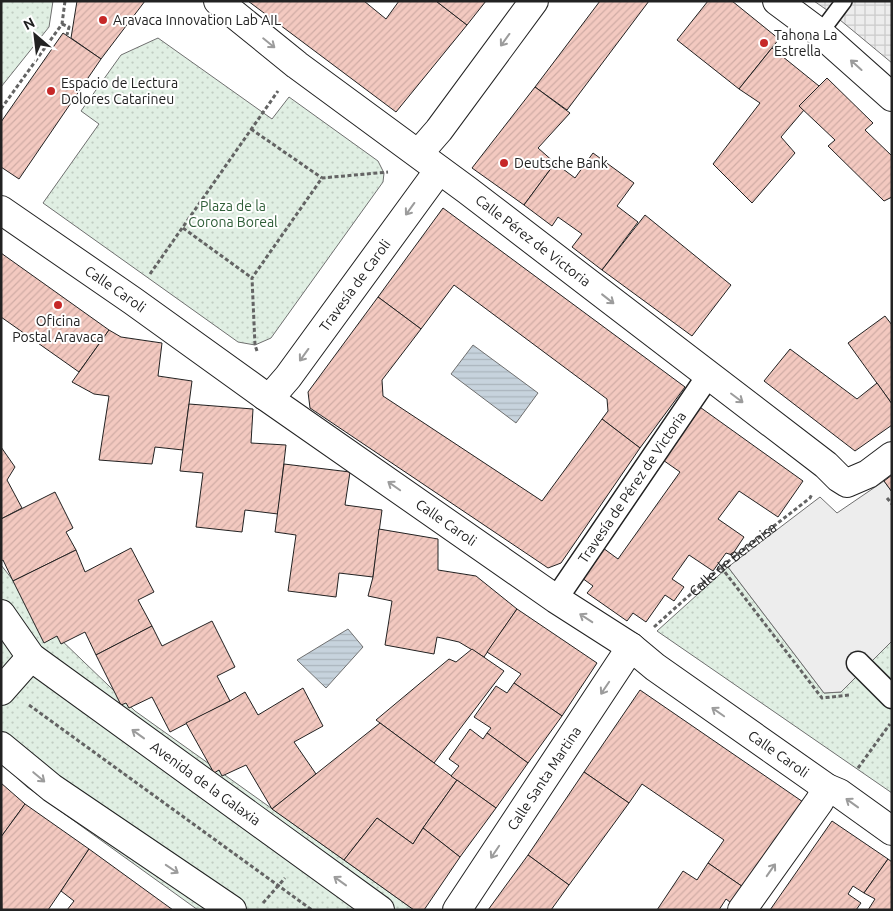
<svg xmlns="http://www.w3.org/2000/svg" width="893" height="911" font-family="Ubuntu,sans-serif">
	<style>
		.park { fill: url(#park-dots); stroke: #6f6f6f }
		.parking { fill: #ededed; stroke: #6f6f6f }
		.plaza { fill: url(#plaza-grid); stroke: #6f6f6f }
		.water { fill: url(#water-rules); stroke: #6f6f6f }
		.building { fill: url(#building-hatch); stroke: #222 }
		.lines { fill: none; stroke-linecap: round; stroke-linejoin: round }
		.service-casing { stroke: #222; stroke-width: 18 }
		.pedestrian-casing { stroke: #222; stroke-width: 25 }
		.minor-casing { stroke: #222; stroke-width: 30 }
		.path { stroke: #646464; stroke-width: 3; stroke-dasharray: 4 2.5; stroke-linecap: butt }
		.service { stroke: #fff; stroke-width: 15 }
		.pedestrian { stroke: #fff; stroke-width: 22 }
		.minor { stroke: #fff; stroke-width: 28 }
		.oneway { stroke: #9c9c9c }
		.poi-dot { fill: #c62828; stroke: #fff; stroke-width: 2 }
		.labels { text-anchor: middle; stroke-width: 4; stroke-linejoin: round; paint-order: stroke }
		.poi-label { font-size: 14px; fill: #222; stroke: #fff; text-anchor: start }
		.park-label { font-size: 14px; fill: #2f5e38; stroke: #fff }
		.street-label { font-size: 14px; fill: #222; stroke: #fff }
	</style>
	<defs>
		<pattern id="park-dots" width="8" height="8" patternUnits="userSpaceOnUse" patternTransform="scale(1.25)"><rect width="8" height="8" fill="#e0efe3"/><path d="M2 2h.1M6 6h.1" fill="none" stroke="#c0cdc2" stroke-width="1.8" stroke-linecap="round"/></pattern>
		<pattern id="plaza-grid" width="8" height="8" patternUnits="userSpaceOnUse" patternTransform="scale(1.25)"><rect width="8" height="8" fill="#ededed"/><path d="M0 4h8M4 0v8" fill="none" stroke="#cbcbcb"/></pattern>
		<pattern id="water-rules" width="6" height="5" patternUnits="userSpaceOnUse" patternTransform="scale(1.25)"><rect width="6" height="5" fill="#c7d3dd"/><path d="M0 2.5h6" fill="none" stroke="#abb5bd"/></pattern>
		<pattern id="building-hatch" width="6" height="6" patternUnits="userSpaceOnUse" patternTransform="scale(1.25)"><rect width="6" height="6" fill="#f3c9c0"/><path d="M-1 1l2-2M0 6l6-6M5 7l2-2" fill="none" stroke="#d0aca5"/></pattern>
	</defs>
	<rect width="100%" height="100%" fill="#fff"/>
	<g class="park">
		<path d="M1,1H53L49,27L1,87Z"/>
		<path d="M158,38L272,119L289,97L378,161L384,173L383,182L271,338L255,345L238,342L43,203L99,124L81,111L121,55Z"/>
		<path d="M1,565L57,636L135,711L414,910H198L27,787L1,763Z"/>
		<path d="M728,567L824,693L841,692L892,641V793L657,631Z"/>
	</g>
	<path class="parking" d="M884,481L892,492V641L841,692L824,693L728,567L820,497L837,513Z"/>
	<path class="plaza" d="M814,1H892V63L834,15Z"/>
	<g class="water">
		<path d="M473,345L538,393L516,423L451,374Z"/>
		<path d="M348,629L363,647L326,688L297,660Z"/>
	</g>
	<g class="building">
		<path d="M77,1H145L101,59L71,38Z"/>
		<path d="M248,1H364L386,19L399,1H436L467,25L396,112Z"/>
		<path d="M436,1H486L467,25Z"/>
		<path d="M600,1H649L567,110L535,87Z"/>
		<path d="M708,1H732L779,39L739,89L677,40Z"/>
		<path d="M63,33L101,59L19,179L1,167V122Z"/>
		<path d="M772,48L819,86L799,106L804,110L781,137L795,153L752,203L713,164L760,103L739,89Z"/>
		<path d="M827,78L873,123L865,130L892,156V197L884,201L828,146L835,140L799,106Z"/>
		<path d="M535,87L570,113L538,148L555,163L524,205L472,168Z"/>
		<path d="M593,153L634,183L617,206L638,222L602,270L572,247L582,234L558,217L552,226L524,205L555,163L575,178Z"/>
		<path d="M443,208L685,387L640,448L602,419L608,411L607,399L454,285L421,329L378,297Z"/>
		<path d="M645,215L731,285L692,336L602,270Z"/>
		<path d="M1,253L109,330L79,372L1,317Z"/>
		<path d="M378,297L421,329L382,380L383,396L542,501L602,419L640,448L561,563L548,568L310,408L308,392Z"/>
		<path d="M885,316L892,325V404L848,343Z"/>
		<path d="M109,330L121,337L162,343L158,376L192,381L183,450L155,447L152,464L99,460L109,396L94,394L72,382Z"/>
		<path d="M790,349L857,399L877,383L892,404V425L855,451L764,381Z"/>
		<path d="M189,404L253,409L251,443L286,445L278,514L245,510L242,532L196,527L203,473L180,471Z"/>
		<path d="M697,405L803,481L778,517L739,491L718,519L744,537L732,555L726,553L713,571L689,555L672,579L684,587L674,601L665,595L646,622L633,613L627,621L587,593L593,586L582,578L603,548L618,559L680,472L660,458Z"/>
		<path d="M1,447L15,467L7,480L22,508L1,519Z"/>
		<path d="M284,464L350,472L345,505L382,510L373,577L339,573L336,597L288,591L296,535L275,532Z"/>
		<path d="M892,475V492L884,481Z"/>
		<path d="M55,492L73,528L66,532L76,550L13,581L3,560L1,561V519Z"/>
		<path d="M379,529L438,539V570L476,576L517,609L484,657L459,642L437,637L434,654L385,645L392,601L368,596L373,577Z"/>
		<path d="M131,548L154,592L138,600L152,626L96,655L85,632L61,644L57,636L44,643L13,581L76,550L85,572Z"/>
		<path d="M517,609L597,663L562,716L514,683L521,674L487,652Z"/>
		<path d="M212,621L235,667L217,676L230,701L170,732L152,697L129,708L126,703L121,705L96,655L152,626L162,646Z"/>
		<path d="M472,649L504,671L434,763L376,720L449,659L456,662Z"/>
		<path d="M514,683L562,716L528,763L487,733L491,728L474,717L496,686L507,693Z"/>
		<path d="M303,688L323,726L294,742L316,774L272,809L246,765L222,776L219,770L214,773L186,723L230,701L245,692L258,715Z"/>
		<path d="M640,690L806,804L746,889L708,863L724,840L642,784L629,803L584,772Z"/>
		<path d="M380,723L457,780L423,828L413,844L377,818L344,860L272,809Z"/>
		<path d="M470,729L483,739L487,733L528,763L496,808L451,776L459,766L449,759Z"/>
		<path d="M584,772L629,803L569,885L528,855Z"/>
		<path d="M457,780L496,808L460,857L423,828Z"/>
		<path d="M1,783L25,804L1,837Z"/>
		<path d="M25,804L89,849L61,891L48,910H2L1,837Z"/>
		<path d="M377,818L413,844L423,828L460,857L424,910H414L344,860Z"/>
		<path d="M832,821L888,859L864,893L853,886L848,894L861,903L856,910H770Z"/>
		<path d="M89,849L173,910H67L74,901L61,891Z"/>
		<path d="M528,855L569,885L551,910H488Z"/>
		<path d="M888,859L892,862V910H868L875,899L864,893Z"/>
		<path d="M708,863L746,889L735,906L726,899L719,910H657L683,871L697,880Z"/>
	</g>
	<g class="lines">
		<defs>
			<path id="service" d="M820,33L844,1"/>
			<g id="pedestrian">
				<path id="s2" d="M556,599L708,376"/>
				<path d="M858,663L892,697"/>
			</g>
			<g id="minor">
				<path id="s3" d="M218,1L297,65L467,190L826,465L839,478L847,483L868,474L892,456"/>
				<path d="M777,1L820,33L892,97"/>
				<path d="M419,153L439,130L534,1"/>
				<path id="s4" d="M1,210L133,301L265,396L556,599L631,647L655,667L827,788L839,793L892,831"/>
				<path id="s5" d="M265,396L275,392L288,377L439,170"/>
				<path id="s6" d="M1,614L31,657L380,910"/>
				<path d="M1,691L31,657"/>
				<path d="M1,746L52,788L232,910"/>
				<path id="s7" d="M457,910L631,647"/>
				<path d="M742,910L819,802L827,788"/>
			</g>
		</defs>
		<use href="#service" class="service-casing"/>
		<use href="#pedestrian" class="pedestrian-casing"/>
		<use href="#minor" class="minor-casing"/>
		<g class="path">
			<path d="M62,24L69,27L67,35"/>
			<path d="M1,109L62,24L65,1"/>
			<path d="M251,129L322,178"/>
			<path d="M183,228L252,278"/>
			<path d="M150,274L278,91"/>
			<path d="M257,351L255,345L252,278L322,178L388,172"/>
			<path d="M887,498L892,504"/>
			<path d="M721,567L822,698L849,695"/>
			<path id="s1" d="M654,627L721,567L810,498L812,494"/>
			<path d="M29,705L312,910"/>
			<path d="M858,768L890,724"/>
			<path d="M263,903L285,878"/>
		</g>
		<use href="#service" class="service"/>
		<use href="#pedestrian" class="pedestrian"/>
		<use href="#minor" class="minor"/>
	</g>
	<defs><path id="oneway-shaft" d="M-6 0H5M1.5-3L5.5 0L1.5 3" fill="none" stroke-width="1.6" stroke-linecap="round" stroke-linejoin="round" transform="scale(1.25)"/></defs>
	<g class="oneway">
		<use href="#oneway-shaft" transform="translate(505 40) rotate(126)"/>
		<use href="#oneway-shaft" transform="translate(269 43) rotate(39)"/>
		<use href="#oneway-shaft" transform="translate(856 65) rotate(-138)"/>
		<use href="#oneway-shaft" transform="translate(410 209) rotate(126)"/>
		<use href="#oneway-shaft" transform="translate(608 299) rotate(38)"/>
		<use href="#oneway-shaft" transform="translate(304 355) rotate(126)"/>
		<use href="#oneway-shaft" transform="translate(737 398) rotate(37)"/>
		<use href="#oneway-shaft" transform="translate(394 486) rotate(-145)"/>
		<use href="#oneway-shaft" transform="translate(586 618) rotate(-147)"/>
		<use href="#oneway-shaft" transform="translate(605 688) rotate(124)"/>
		<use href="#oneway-shaft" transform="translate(718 712) rotate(-145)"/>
		<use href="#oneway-shaft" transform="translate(138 734) rotate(-144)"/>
		<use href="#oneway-shaft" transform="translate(39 777) rotate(40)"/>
		<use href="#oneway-shaft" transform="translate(852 803) rotate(-144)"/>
		<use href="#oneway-shaft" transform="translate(495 852) rotate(124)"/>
		<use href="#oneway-shaft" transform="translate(172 869) rotate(34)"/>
		<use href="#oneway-shaft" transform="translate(771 870) rotate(-55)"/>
		<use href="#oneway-shaft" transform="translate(340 881) rotate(-144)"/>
	</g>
	<g class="poi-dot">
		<circle cx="103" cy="20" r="5"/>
		<circle cx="764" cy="43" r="5"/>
		<circle cx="51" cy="91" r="5"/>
		<circle cx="504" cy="163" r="5"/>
		<circle cx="58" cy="305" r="5"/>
	</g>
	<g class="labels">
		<g class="poi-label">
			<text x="113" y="25">Aravaca Innovation Lab AIL</text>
			<text x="774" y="40">Tahona La<tspan x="774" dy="16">Estrella</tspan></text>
			<text x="61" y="88">Espacio de Lectura<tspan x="61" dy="16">Dolores Catarineu</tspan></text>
			<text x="514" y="168">Deutsche Bank</text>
			<text x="58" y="326" text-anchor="middle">Oficina<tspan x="58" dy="16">Postal Aravaca</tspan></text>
		</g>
		<g class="park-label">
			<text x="233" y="211">Plaza de la<tspan x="233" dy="16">Corona Boreal</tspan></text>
		</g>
		<g class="street-label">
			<text dy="5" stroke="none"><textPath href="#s3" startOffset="396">Calle Pérez de Victoria</textPath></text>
			<text dy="5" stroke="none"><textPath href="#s5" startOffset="144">Travesía de Caroli</textPath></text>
			<text dy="5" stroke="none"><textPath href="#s4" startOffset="139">Calle Caroli</textPath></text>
			<text dy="5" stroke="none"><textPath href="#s2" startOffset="135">Travesía de Pérez de Victoria</textPath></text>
			<text dy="5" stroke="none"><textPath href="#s4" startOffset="544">Calle Caroli</textPath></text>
			<text dy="5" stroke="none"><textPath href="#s1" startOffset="104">Calle de Berenisa</textPath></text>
			<text dy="5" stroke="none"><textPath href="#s4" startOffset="949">Calle Caroli</textPath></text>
			<text dy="5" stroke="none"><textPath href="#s7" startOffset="158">Calle Santa Martina</textPath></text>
			<text dy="5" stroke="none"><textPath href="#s6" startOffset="268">Avenida de la Galaxia</textPath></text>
		</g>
	</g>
	<rect width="893" height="911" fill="none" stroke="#222222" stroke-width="5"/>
	<g transform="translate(35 35) rotate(332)" stroke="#ffffff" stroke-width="4" paint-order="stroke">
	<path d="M0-4L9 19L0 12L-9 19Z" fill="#222222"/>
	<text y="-8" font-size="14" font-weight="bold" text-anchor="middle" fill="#222222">N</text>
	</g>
</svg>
